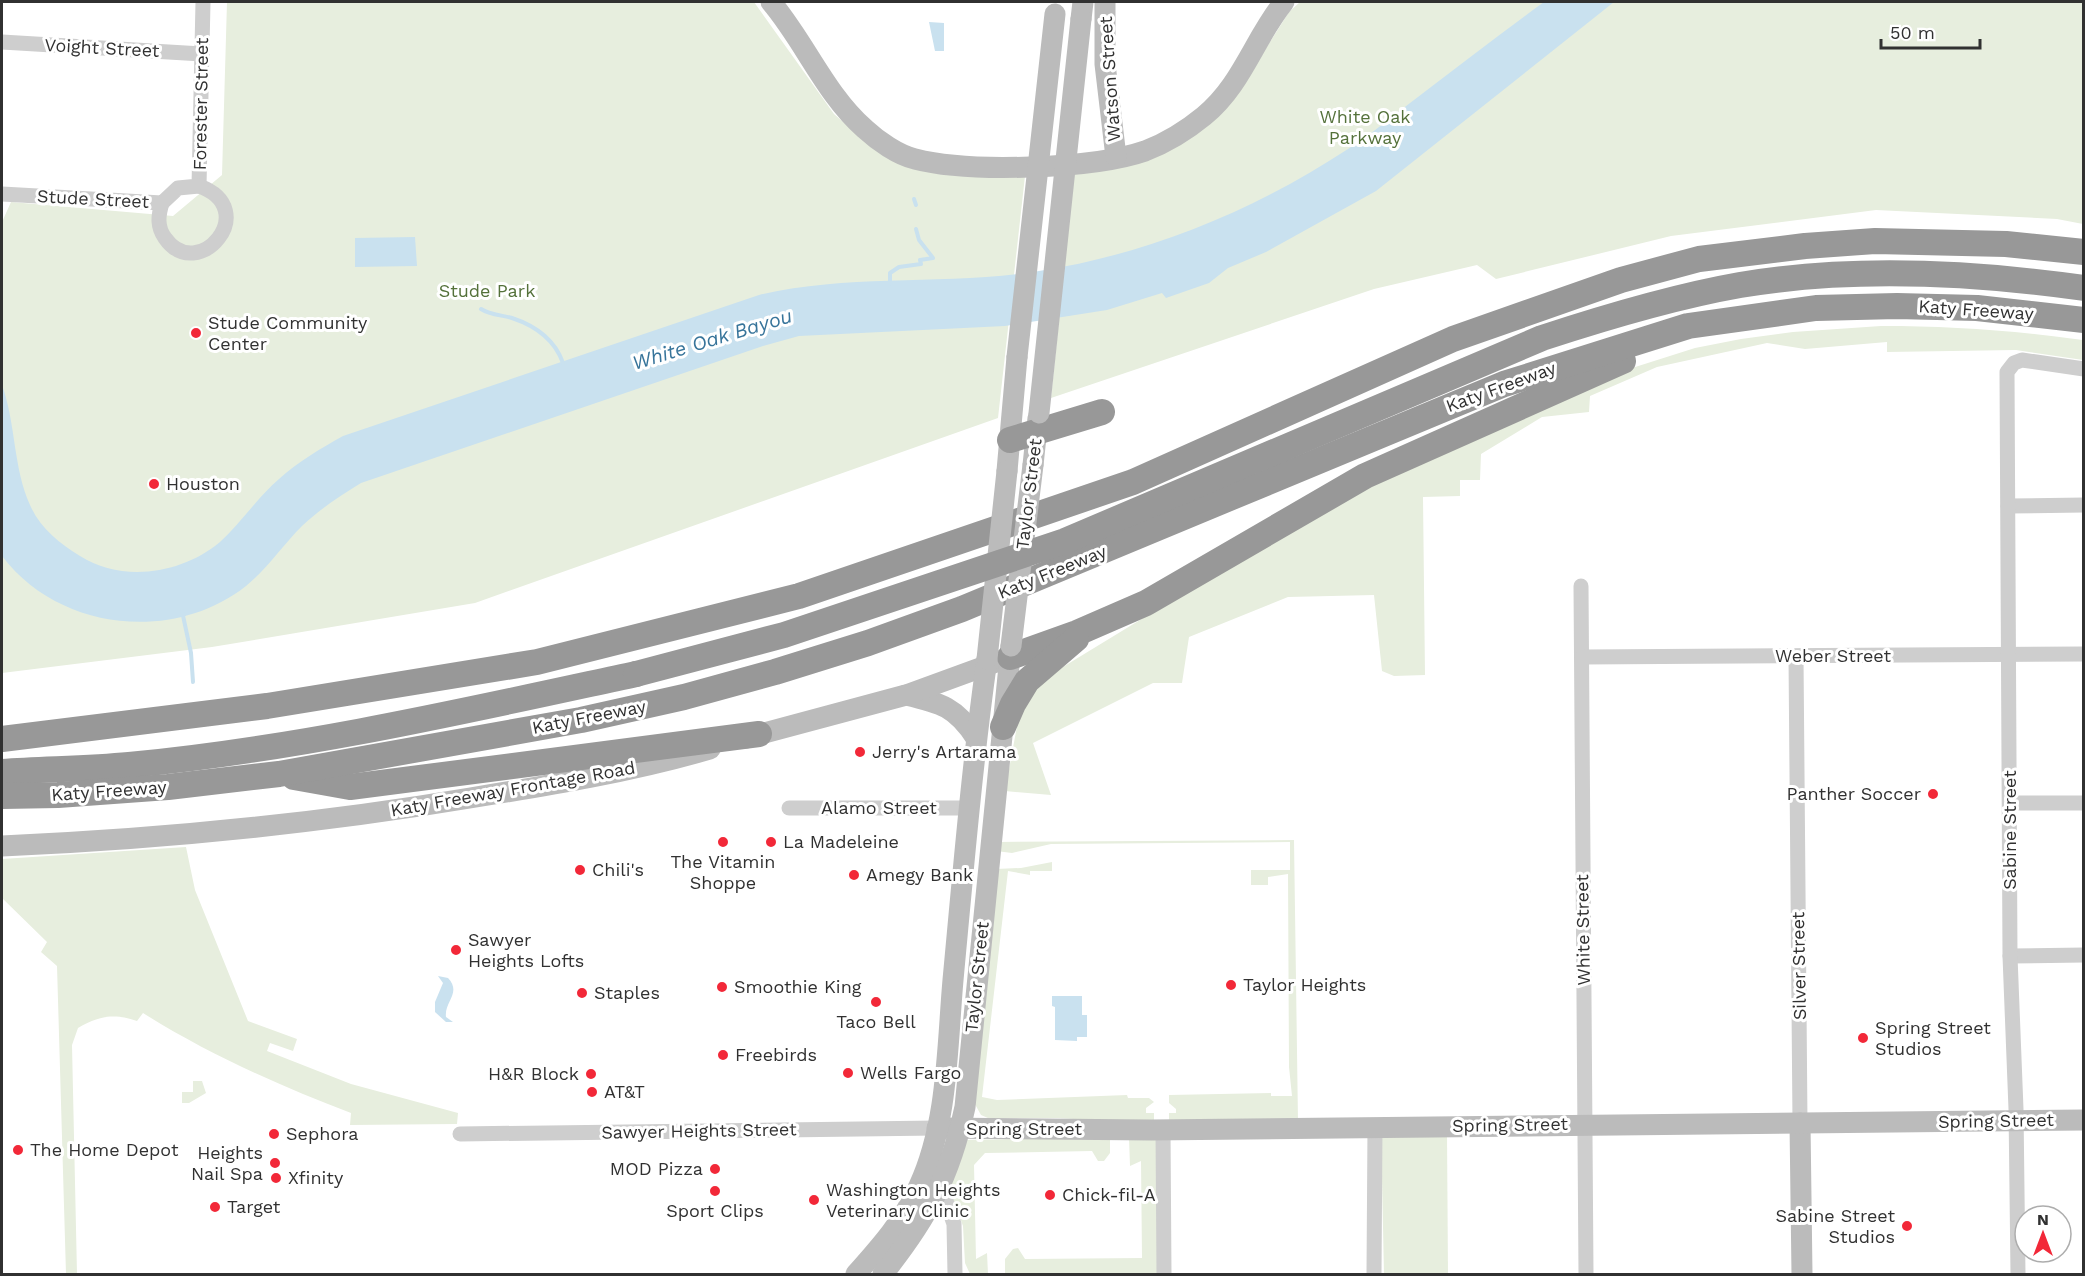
<svg xmlns="http://www.w3.org/2000/svg" width="2085" height="1276" font-family="'Work Sans',sans-serif">
	<style>
		.green { fill: #e7eede }
		.water { fill: #c9e1ef }
		.lines { fill: none; stroke-linecap: round; stroke-linejoin: round }
		.stream { stroke: #c9e1ef; stroke-width: 4 }
		.street { stroke: #cecece; stroke-width: 15 }
		.secondary { stroke: #bbb; stroke-width: 21 }
		.highway { stroke: #989898; stroke-width: 26 }
		.secondary-bridge { stroke: #bbb; stroke-width: 21 }
		.highway-bridge { stroke: #989898; stroke-width: 26 }
		.poi-dot { fill: #f22838; stroke: #fff; stroke-width: 2 }
		.labels { text-anchor: middle; stroke-width: 6; stroke-linejoin: round; paint-order: stroke }
		.street-label { font-size: 18px; fill: #313131; stroke: #fff }
		.park-label { font-size: 18px; fill: #54713a; stroke: #fff }
		.poi-label { font-size: 18px; fill: #313131; stroke: #fff; text-anchor: start }
		.water-label { font-size: 20px; font-style: italic; fill: #37749a; stroke: #fff }
	</style>
	<rect width="100%" height="100%" fill="#fff"/>
	<g class="green">
		<path d="M227,2H754L834,114L872,147L938,174L979,177L1025,176L998,418L475,603L212,647L2,673V222L11,202L173,216L222,175Z"/>
		<path d="M1300,2H2083V224L2057,219L1876,210L1671,236L1496,279L1477,265L1374,289L1051,398L1074,173L1109,167L1239,91L1289,12Z"/>
		<path d="M1881,326C1946,326 2010,330 2075,339L2083,340V360L2016,350L1887,352V342L1805,349L1767,343L1657,367L1590,396L1589,412L1542,417L1481,454L1480,480H1460V496L1423,497L1425,675L1394,676L1382,671L1374,595L1288,597L1189,637L1182,683H1153L1033,743L1051,795L1005,791L1020,710L1035,684L1355,489L1610,375L1695,348L1741,339L1793,332Z"/>
		<path d="M1294,840L1298,1121L1169,1124V1113H1176V1109L1169,1103V1095L1271,1093V1096H1292L1289,1067L1288,874L1268,877V885H1251V870H1290V842L1051,844L1012,853L996,851L997,842Z"/>
		<path d="M186,847L195,890L248,1021L297,1039L293,1051L270,1043L267,1051L351,1084L458,1113L457,1124L350,1125L351,1113C280,1086 208,1054 143,1013L137,1021C113,1013 99,1016 78,1028L72,1045L77,1274H66L57,966L41,952L47,942L2,898V859Z"/>
		<path d="M1052,862V871H1030V875L1008,871L982,1097L997,1100L1127,1095L1128,1098H1149L1154,1102L1146,1108V1113H1154V1124L1058,1118H988L981,1115L971,1097L996,869L1021,868Z"/>
		<path d="M193,1081H202L206,1093L189,1103H182V1092H193Z"/>
		<path d="M1381,1133L1447,1134L1448,1274H1384Z"/>
		<path d="M1110,1137V1153L1104,1161H1098L1092,1151L985,1153L974,1165L976,1259L987,1253L988,1274H970L965,1263L963,1226L948,1186L964,1140Z"/>
		<path d="M1129,1137H1158L1159,1274H1005V1259L1013,1249L1018,1248L1025,1259L1142,1258L1141,1161L1130,1166Z"/>
	</g>
	<g class="water">
		<path d="M1544,2H1614L1376,191L1266,252L1228,268L1209,283L1166,298L1162,293L1107,310L1005,326L799,336L763,346L361,483C340,496 320,509 302,526C283,545 267,569 246,586C172,644 58,630 2,556V385C16,424 13,467 30,505C40,528 59,543 80,556C122,583 182,574 220,542C241,523 257,498 279,479C299,461 320,449 343,436L759,295C850,273 946,286 1039,271C1149,254 1255,210 1348,149C1371,135 1392,116 1414,100C1457,67 1500,34 1544,2Z"/>
		<path d="M929,22L944,23V51H935Z"/>
		<path d="M415,237L417,266L355,267V238Z"/>
		<path d="M438,976L448,978C462,993 444,1002 446,1017L453,1022H446L435,1012V1002L443,983Z"/>
		<path d="M1052,996H1082V1015H1087V1037H1077V1041L1055,1040V1007L1052,1006Z"/>
	</g>
	<g class="lines">
		<g class="stream">
			<path d="M914,199L916,205"/>
			<path d="M890,284V273L899,267L921,264L920,260L933,258L919,240L916,229"/>
			<path d="M481,309C490,315 502,315 512,318C536,326 555,340 563,363"/>
			<path d="M182,611L191,653L193,682"/>
		</g>
		<g class="street">
			<path d="M2,42L202,54"/>
			<path d="M2,194L162,203L178,188L199,186L203,2"/>
			<path d="M162,203C158,216 157,227 165,238C198,285 263,209 199,186"/>
			<path d="M2008,506L2084,505"/>
			<path d="M1581,586L1586,1274"/>
			<path d="M1582,657L2084,654"/>
			<path d="M1796,657L1800,1123"/>
			<path d="M2011,803H2084"/>
			<path d="M789,808H969"/>
			<path d="M2010,956L2084,955"/>
			<path d="M1163,1130L1164,1274"/>
			<path d="M460,1134L937,1128"/>
			<path d="M941,1186L954,1224L955,1274"/>
			<path d="M1374,1274L1375,1126"/>
			<path d="M2018,1274L2016,1109L2010,956L2007,372L2014,363L2022,360L2084,369"/>
		</g>
		<g class="secondary">
			<path d="M771,2C805,42 825,94 865,129C878,141 898,155 915,159C969,173 1093,169 1145,151C1166,143 1187,130 1204,116C1242,85 1254,39 1284,2"/>
			<path d="M1105,2V64L1116,157"/>
			<path d="M1081,19L1083,2"/>
			<path d="M1033,465L1038,418"/>
			<path d="M1007,471L1017,357"/>
			<path d="M906,695C941,703 956,707 976,738"/>
			<path d="M746,738L906,695L1010,657"/>
			<path d="M2,846C159,839 315,824 470,798C551,785 631,772 710,749"/>
			<path d="M1800,1123L1802,1274"/>
			<path d="M937,1128L1151,1130L2084,1120"/>
			<path d="M856,1274C881,1246 904,1220 919,1186C948,1123 947,1048 953,980C963,873 972,766 987,659"/>
			<path d="M883,1274C927,1219 950,1177 965,1107L1011,646"/>
		</g>
		<g class="highway">
			<path d="M1010,440L1102,412"/>
			<path d="M1010,657L1077,633L1146,603L1365,476L1623,361"/>
			<path d="M1003,727L1013,704L1027,681L1076,639"/>
			<path d="M2,739L267,706L537,662L799,596L1133,482L1453,339L1621,280L1699,259L1805,246L1875,241L2006,244L2084,252"/>
			<path d="M2,772C44,769 87,769 129,765C299,749 469,710 636,674"/>
			<path d="M294,777L350,787L759,734"/>
			<path d="M2,796L58,795L168,787L279,774L581,720L684,697L775,672L868,643L962,609L1504,384L1688,326L1816,308L1897,306L1977,308L2084,320"/>
		</g>
		<g class="secondary-bridge">
			<path d="M1017,357L1055,14"/>
			<path d="M1039,413L1081,19"/>
			<path d="M1011,646L1033,465"/>
			<path d="M987,659L1007,471"/>
		</g>
		<path class="highway-bridge" d="M636,674L784,635L1065,541L1542,338C1606,317 1672,297 1740,285C1853,266 1970,272 2084,288"/>
	</g>
	<g class="poi-dot">
		<circle cx="196" cy="333" r="6"/>
		<circle cx="154" cy="484" r="6"/>
		<circle cx="860" cy="752" r="6"/>
		<circle cx="1933" cy="794" r="6"/>
		<circle cx="723" cy="842" r="6"/>
		<circle cx="771" cy="842" r="6"/>
		<circle cx="580" cy="870" r="6"/>
		<circle cx="854" cy="875" r="6"/>
		<circle cx="456" cy="950" r="6"/>
		<circle cx="1231" cy="985" r="6"/>
		<circle cx="722" cy="987" r="6"/>
		<circle cx="582" cy="993" r="6"/>
		<circle cx="876" cy="1002" r="6"/>
		<circle cx="1863" cy="1038" r="6"/>
		<circle cx="723" cy="1055" r="6"/>
		<circle cx="848" cy="1073" r="6"/>
		<circle cx="591" cy="1074" r="6"/>
		<circle cx="592" cy="1092" r="6"/>
		<circle cx="274" cy="1134" r="6"/>
		<circle cx="18" cy="1150" r="6"/>
		<circle cx="275" cy="1163" r="6"/>
		<circle cx="715" cy="1169" r="6"/>
		<circle cx="276" cy="1178" r="6"/>
		<circle cx="715" cy="1191" r="6"/>
		<circle cx="1050" cy="1195" r="6"/>
		<circle cx="814" cy="1200" r="6"/>
		<circle cx="215" cy="1207" r="6"/>
		<circle cx="1907" cy="1226" r="6"/>
	</g>
	<g class="labels">
		<g class="street-label">
			<text transform="translate(102 48) rotate(3)" y="6">Voight Street</text>
			<text transform="translate(1110 79) rotate(-94)" y="6">Watson Street</text>
			<text transform="translate(201 104) rotate(-89)" y="6">Forester Street</text>
			<text transform="translate(93 199) rotate(3)" y="6">Stude Street</text>
			<text transform="translate(1976 310) rotate(4)" y="6">Katy Freeway</text>
			<text transform="translate(1501 387) rotate(-20)" y="6">Katy Freeway</text>
			<text transform="translate(1029 494) rotate(-83)" y="6">Taylor Street</text>
			<text transform="translate(1052 572) rotate(-22)" y="6">Katy Freeway</text>
			<text x="1833" y="662">Weber Street</text>
			<text transform="translate(589 717) rotate(-11)" y="6">Katy Freeway</text>
			<text transform="translate(513 789) rotate(-10)" y="6">Katy Freeway Frontage Road</text>
			<text transform="translate(109 791) rotate(-4)" y="6">Katy Freeway</text>
			<text x="879" y="814">Alamo Street</text>
			<text transform="translate(2010 830) rotate(-90)" y="6">Sabine Street</text>
			<text transform="translate(1583 930) rotate(-91)" y="6">White Street</text>
			<text transform="translate(1799 966) rotate(-91)" y="6">Silver Street</text>
			<text transform="translate(977 977) rotate(-84)" y="6">Taylor Street</text>
			<text transform="translate(1996 1121) rotate(-1)" y="6">Spring Street</text>
			<text transform="translate(1510 1125) rotate(-1)" y="6">Spring Street</text>
			<text x="1024" y="1135">Spring Street</text>
			<text transform="translate(699 1131) rotate(-1)" y="6">Sawyer Heights Street</text>
		</g>
		<g class="park-label">
			<text x="1365" y="123">White Oak<tspan x="1365" dy="21">Parkway</tspan></text>
			<text x="487" y="297">Stude Park</text>
		</g>
		<g class="poi-label">
			<text x="208" y="329">Stude Community<tspan x="208" dy="21">Center</tspan></text>
			<text x="166" y="490">Houston</text>
			<text x="872" y="758">Jerry's Artarama</text>
			<text x="1921" y="800" text-anchor="end">Panther Soccer</text>
			<text x="783" y="848">La Madeleine</text>
			<text x="723" y="868" text-anchor="middle">The Vitamin<tspan x="723" dy="21">Shoppe</tspan></text>
			<text x="592" y="876">Chili's</text>
			<text x="866" y="881">Amegy Bank</text>
			<text x="468" y="946">Sawyer<tspan x="468" dy="21">Heights Lofts</tspan></text>
			<text x="1243" y="991">Taylor Heights</text>
			<text x="734" y="993">Smoothie King</text>
			<text x="594" y="999">Staples</text>
			<text x="876" y="1028" text-anchor="middle">Taco Bell</text>
			<text x="1875" y="1034">Spring Street<tspan x="1875" dy="21">Studios</tspan></text>
			<text x="735" y="1061">Freebirds</text>
			<text x="860" y="1079">Wells Fargo</text>
			<text x="579" y="1080" text-anchor="end">H&amp;R Block</text>
			<text x="604" y="1098">AT&amp;T</text>
			<text x="286" y="1140">Sephora</text>
			<text x="30" y="1156">The Home Depot</text>
			<text x="263" y="1159" text-anchor="end">Heights<tspan x="263" dy="21">Nail Spa</tspan></text>
			<text x="703" y="1175" text-anchor="end">MOD Pizza</text>
			<text x="288" y="1184">Xfinity</text>
			<text x="826" y="1196">Washington Heights<tspan x="826" dy="21">Veterinary Clinic</tspan></text>
			<text x="1062" y="1201">Chick-fil-A</text>
			<text x="227" y="1213">Target</text>
			<text x="715" y="1217" text-anchor="middle">Sport Clips</text>
			<text x="1895" y="1222" text-anchor="end">Sabine Street<tspan x="1895" dy="21">Studios</tspan></text>
		</g>
		<g class="water-label">
			<text transform="translate(712 339) rotate(-17)" y="7">White Oak Bayou</text>
		</g>
	</g>
	<rect width="2085" height="1276" fill="none" stroke="#313131" stroke-width="6"/>
	<g transform="translate(2043 1234)"><circle r="28" fill="#ffffff" stroke="#adadad" stroke-width="1.5"/>
	<path d="M0-4.5L10 22L0 15L-10 22Z" fill="#f22838"/>
	<text y="-9" font-size="16" font-weight="bold" text-anchor="middle" fill="#313131">N</text>
	</g>
	<path d="M1881 39v9h99v-9" fill="none" stroke="#313131" stroke-width="3"/>
	<text x="1890" y="39" font-size="18" fill="#313131" stroke="#ffffff" stroke-width="4.5" paint-order="stroke">50 m</text>
</svg>
